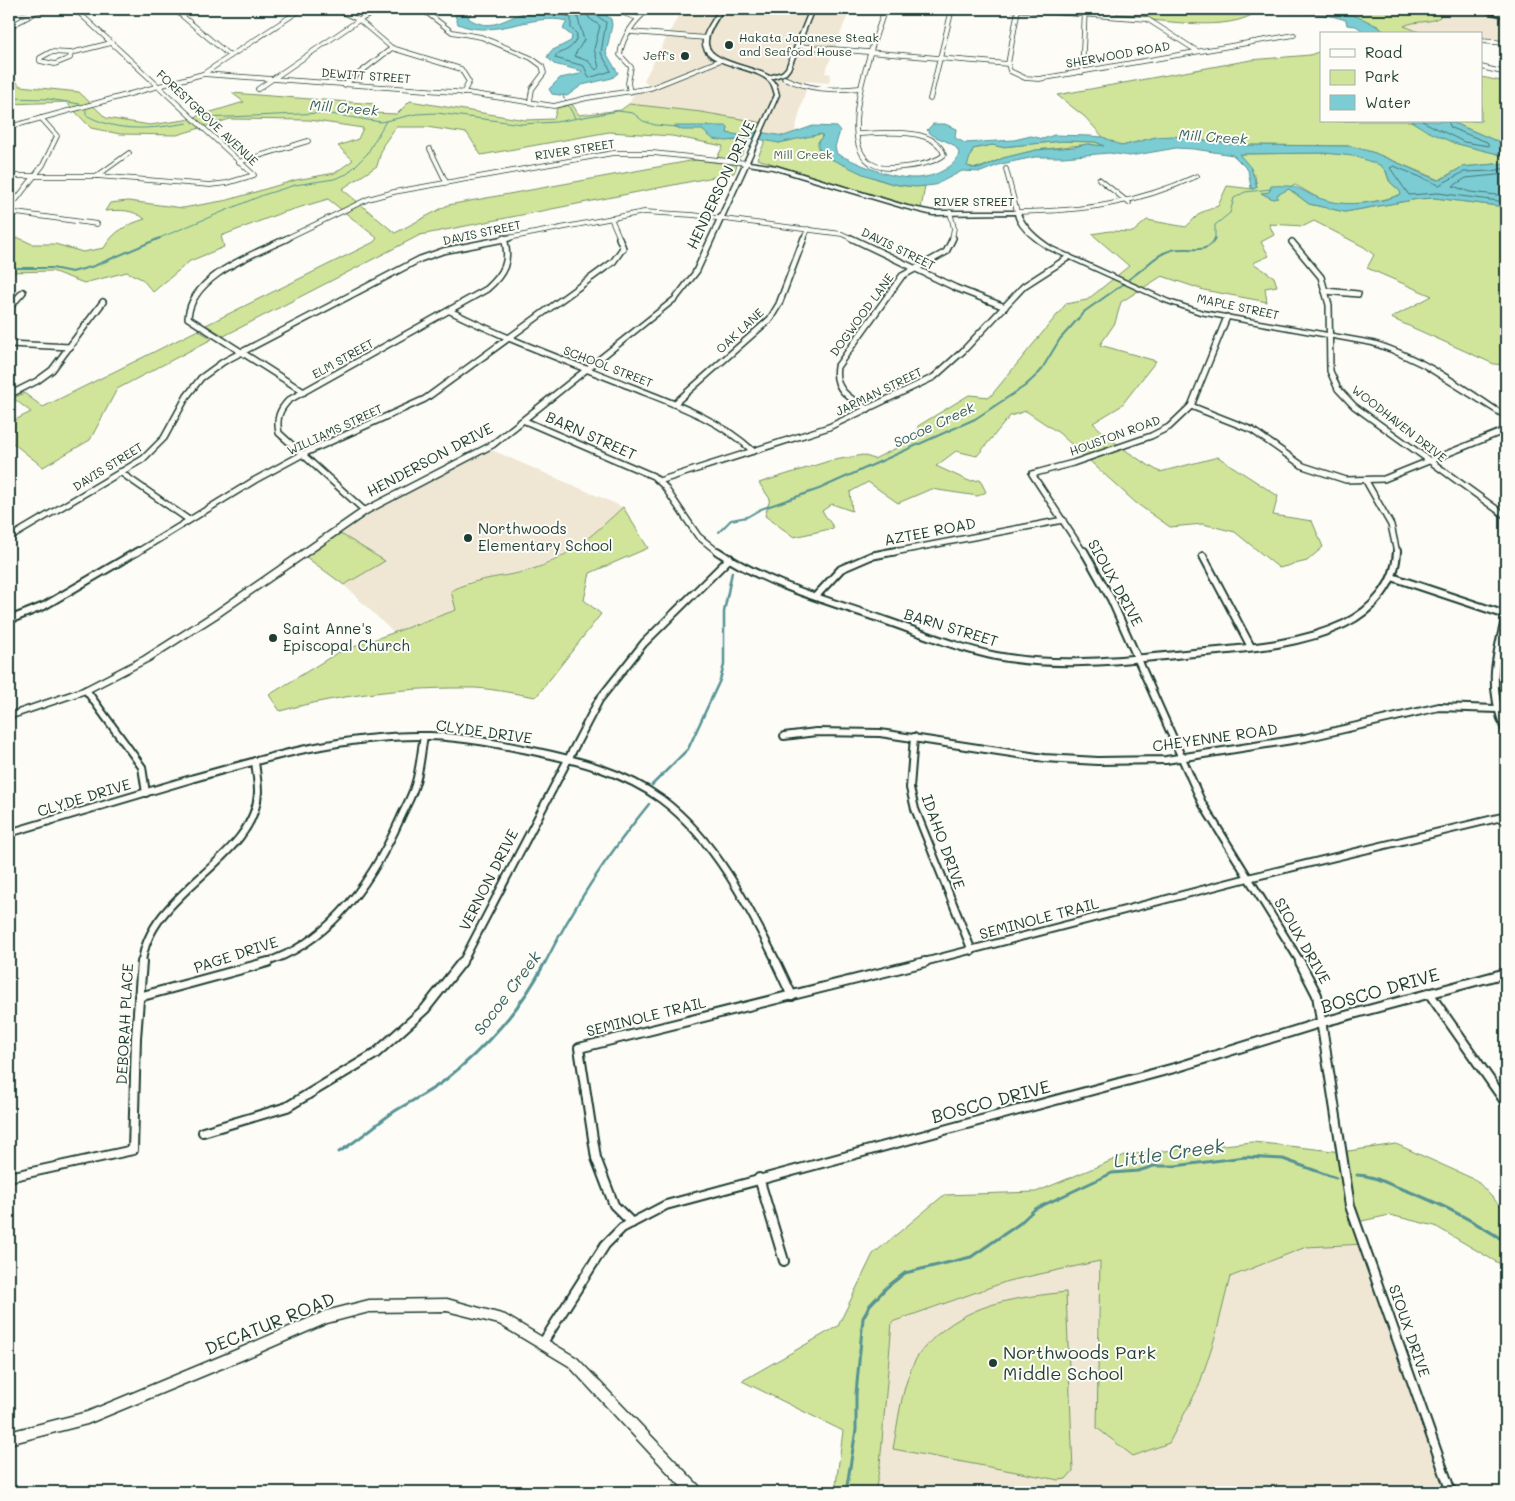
<svg xmlns="http://www.w3.org/2000/svg" width="1515" height="1501" font-family="Mali,sans-serif">
	<style>
		.built { fill: #efe7d4 }
		.green { fill: #d0e59a; stroke: #789167 }
		.water { fill: #7bccd3; stroke: #569393; fill-rule: evenodd }
		.lines { fill: none; stroke-linecap: round; stroke-linejoin: round }
		.shore { stroke: #447674; stroke-width: 1 }
		.stream-far3 { stroke: #569393; stroke-width: 1 }
		.stream-far2 { stroke: #569393; stroke-width: 2 }
		.stream-far1 { stroke: #569393; stroke-width: 2.5 }
		.stream { stroke: #569393; stroke-width: 3 }
		.street-far3-casing { stroke: #1f3d34; stroke-width: 5.5 }
		.street-far2-casing { stroke: #1f3d34; stroke-width: 8 }
		.street-far1-casing { stroke: #1f3d34; stroke-width: 10 }
		.street-casing { stroke: #1f3d34; stroke-width: 12 }
		.secondary-casing { stroke: #1f3d34; stroke-width: 3 }
		.primary-casing { stroke: #1f3d34; stroke-width: 4 }
		.street-far3 { stroke: #fdfcf7; stroke-width: 4 }
		.street-far2 { stroke: #fdfcf7; stroke-width: 5 }
		.street-far1 { stroke: #fdfcf7; stroke-width: 6 }
		.street { stroke: #fdfcf7; stroke-width: 8 }
		.secondary { fill: #fdfcf7; fill-rule: evenodd }
		.primary { fill: #fdfcf7; fill-rule: evenodd }
		.poi-dot { fill: #1f3d34; stroke: #fdfcf7; stroke-width: 2 }
		.labels { text-anchor: middle; stroke-width: 4; stroke-linejoin: round; paint-order: stroke }
		.far-poi-label { font-size: 12px; fill: #1f3d34; stroke: #fdfcf7; text-anchor: start }
		.far-street-label { font-size: 12px; fill: #1f3d34; stroke: #fdfcf7 }
		.far-park-label { font-size: 12px; fill: #425f48; stroke: #fdfcf7 }
		.far-water-label { font-size: 14px; font-style: italic; fill: #36615c; stroke: #fdfcf7 }
		.street-label { font-size: 15px; fill: #1f3d34; stroke: #fdfcf7 }
		.poi-label { font-size: 15px; fill: #1f3d34; stroke: #fdfcf7; text-anchor: start }
		.water-label { font-size: 16px; font-style: italic; fill: #36615c; stroke: #fdfcf7 }
		.near-street-label { font-size: 18px; fill: #1f3d34; stroke: #fdfcf7 }
		.near-poi-label { font-size: 18px; fill: #1f3d34; stroke: #fdfcf7; text-anchor: start }
		.near-water-label { font-size: 19px; font-style: italic; fill: #36615c; stroke: #fdfcf7 }
	</style>
	<rect width="100%" height="100%" fill="#fdfcf7"/>
	<filter id="ink" filterUnits="userSpaceOnUse"><feTurbulence type="fractalNoise" baseFrequency=".02" numOctaves="2"/><feDisplacementMap in="SourceGraphic" scale="10" xChannelSelector="R" yChannelSelector="G"/><feConvolveMatrix kernelMatrix="1 2 1 2 8 2 1 2 1" color-interpolation-filters="sRGB"/></filter>
	<g filter="url(#ink)">
		<g class="built">
			<path d="M682,9H850L825,73L831,74L829,83L805,81L806,89L794,134L784,136L758,132L761,130L764,123L701,112L629,104L634,94L631,92L651,87L644,80Z"/>
			<path d="M1431,9H1506V43L1481,41V34H1424L1403,26L1412,22L1436,20L1440,17L1438,9Z"/>
			<path d="M487,448L623,507L583,544L536,568L466,583L457,610L394,633L344,585L385,561L336,531L365,511Z"/>
			<path d="M1364,1244L1451,1492H875L880,1465L892,1322L1008,1281L1101,1261L1097,1340L1134,1456L1169,1443L1199,1386L1216,1334L1230,1277L1306,1247Z"/>
		</g>
		<g class="green">
			<path d="M1117,9H1256L1259,10C1230,35 1155,19 1117,16Z"/>
			<path d="M1332,9H1437L1441,13L1440,17C1429,24 1415,20 1404,26L1424,34H1387L1378,26Z"/>
			<path d="M1321,51V121H1411L1454,143L1506,156V163L1462,167L1439,180L1375,153L1351,146L1242,145L1177,137H1156L1122,146L1103,137L1085,117L1057,95L1251,60L1310,55Z"/>
			<path d="M9,73L20,86L79,92L106,118L150,125L185,120L244,102L232,93L375,104L372,113L397,114L410,101L525,120L554,119L557,108L572,104L579,115L621,110L629,104L701,112L764,123L761,130C752,134 736,138 727,133L728,128L706,125L732,141L749,138C740,161 742,161 717,158L723,146L672,136L609,132L481,155L467,133L426,127H396L383,145L377,166L342,189L395,233L448,205L696,160L737,165L734,173L420,235L224,336L206,325L374,242L377,238L328,199L281,213L221,236L224,247L190,261L153,292L142,279L127,272L84,283L52,271L9,272V240L19,238L32,244H55L83,252L104,248C114,231 126,225 145,219C132,209 121,210 105,211L110,203L128,201L183,208L228,200L296,180L335,173L353,160L338,146L358,139L363,128L309,120L230,119L177,135L120,134L91,128L66,102L9,104Z"/>
			<path d="M1481,77L1506,82V142L1494,140L1450,121H1481Z"/>
			<path d="M815,134L822,135L818,148C827,160 841,162 854,169C877,180 900,189 925,186L921,209L757,159L766,139L779,143Z"/>
			<path d="M1063,141L1096,142L1104,147L1090,144L1036,150L1003,158L979,169L966,166L973,149L992,145L1001,147Z"/>
			<path d="M1324,153C1339,154 1374,156 1384,169C1388,173 1387,180 1391,183C1395,188 1400,188 1401,194C1382,202 1347,207 1327,201C1315,198 1306,190 1295,185L1263,194L1273,199L1281,191L1289,189L1309,204L1345,212L1418,199L1435,198L1506,207V365L1494,364L1391,318L1432,296L1367,268L1374,255L1364,247L1314,221L1304,226L1269,224L1274,235L1261,242L1269,256L1253,263L1274,277L1277,286L1265,288L1267,302L1204,290L1162,276L1121,302L1115,323L1100,345L1156,361L1121,406L1093,423C1114,443 1135,458 1160,472L1218,457L1278,496L1273,515L1312,521L1323,547L1307,561L1279,568L1235,532L1203,524L1170,527L1136,503L1059,433L1026,411L1010,416L977,456L956,451L936,466L969,481L980,480L986,492L978,496L931,489L898,503L868,482L850,492L852,511L832,504L822,511L834,528L794,537L765,516L770,499L759,483L829,461L863,455L874,459L919,437L918,426L969,395L990,397L1066,304L1087,300L1129,266L1092,234L1110,231L1133,232L1147,220L1186,227L1200,213L1218,206L1227,186L1253,189L1257,187L1255,176L1239,154Z"/>
			<path d="M198,330L212,339L117,389L90,440L43,467L9,440V423L31,412L13,398L24,393L43,407Z"/>
			<path d="M623,507L648,548L590,573L584,600L601,614L536,697C516,694 495,689 475,688C409,687 343,694 280,711L269,695L337,653L456,610L451,591C478,576 508,578 536,568C571,556 597,531 623,507Z"/>
			<path d="M336,531L385,561L344,585L302,554Z"/>
			<path d="M1253,1142L1342,1152L1396,1144L1476,1180L1506,1212V1273L1500,1264L1435,1226L1390,1215L1357,1222L1364,1244L1306,1247L1230,1277L1216,1334L1199,1386L1169,1443L1133,1456L1097,1428L1100,1261L1008,1281L892,1322L880,1465L875,1492H835L843,1431L742,1381L838,1326L873,1254L944,1195L1036,1192L1125,1155Z"/>
			<path d="M1066,1292L1073,1471L1066,1479L1059,1480L893,1449C898,1422 901,1392 912,1367C917,1354 928,1343 938,1334C977,1301 1017,1298 1066,1292Z"/>
		</g>
		<g class="water">
			<path d="M453,9H474L468,18C491,33 503,19 524,13C537,9 581,5 594,9C600,11 606,15 611,19L612,25L606,53L618,73L612,78L582,85L567,96L552,94L549,89L560,78L580,74L582,71L554,64L547,57L551,51L571,41L572,36L563,29L567,21C530,12 496,40 458,24Z"/>
			<path d="M1256,9C1301,9 1350,2 1387,34H1367L1356,26L1347,25L1346,20C1313,9 1287,16 1256,9Z"/>
			<path d="M1411,121H1449L1494,140L1506,142V156L1454,143L1427,131Z"/>
			<path d="M933,124H945L956,129L955,138L965,143L1014,140L1031,136L1043,139L1054,135L1089,136L1103,137L1122,146L1156,137L1173,136L1242,145L1351,146L1375,153L1437,180L1442,179L1462,167L1506,163V207L1435,198L1418,199L1345,212L1309,204L1289,189L1277,195L1278,198L1273,199L1261,193L1269,192L1271,186C1303,184 1299,192 1325,200C1345,207 1382,203 1401,194L1399,190L1390,182L1386,171L1380,165L1354,156L1324,153L1239,154L1251,168L1257,187L1253,189L1251,188L1248,170L1233,155L1194,149L1176,148L1130,156L1109,153L1063,157H1035L1001,164L981,172L962,171L935,185L916,187L893,184L863,174L831,159L818,148V142L823,136L821,134L779,143L752,138L726,141L713,139L702,130H682L674,126H726L728,128L727,133L739,135L758,132L784,136L813,126L837,127L840,131L835,147L837,154C869,168 911,190 944,170C952,165 957,162 959,153C955,139 934,141 927,130ZM1063,141L1096,142L1104,146L1087,144L1074,147L1036,150L1003,158L979,169L967,166L973,149L992,145L1001,147Z"/>
		</g>
		<g class="lines">
			<g class="shore">
				<path d="M544,9L545,14L565,15L571,18V28L577,34C576,47 567,50 556,55L555,58L584,66L589,78L611,71L601,53L606,22L594,14L592,9"/>
				<path d="M565,9L577,15L584,40L574,56L588,61L596,70L599,67L594,49L600,26L589,18L586,9"/>
				<path d="M1422,121L1464,142L1489,146L1487,142L1451,128L1448,121"/>
				<path d="M1506,168L1493,171L1464,172L1439,185L1394,166L1390,168L1409,195L1438,193L1506,202"/>
				<path d="M1506,174L1466,178L1453,186L1470,192L1506,196"/>
			</g>
			<g class="stream-far3">
				<path d="M564,95L563,97L567,101"/>
				<path d="M9,98L48,99L80,104"/>
				<path d="M568,105L575,118"/>
				<path d="M86,110V115C118,133 152,129 187,123"/>
				<path d="M204,118L324,113L381,122L416,114L437,113L522,124L556,122L618,111L633,113L643,121L655,125L676,127"/>
				<path d="M971,168L982,167L999,160"/>
				<path d="M157,239L263,195L295,185L334,179L347,174L367,154L386,121"/>
				<path d="M1215,239V225L1230,213L1234,198L1245,192L1271,189"/>
			</g>
			<g class="stream-far2">
				<path d="M9,268H52L72,272L94,266L160,238"/>
				<path d="M1129,279C1144,270 1155,254 1172,250C1185,246 1209,256 1215,238"/>
				<path d="M719,532L731,520L747,517L761,509L819,489L975,419L1025,386L1040,372L1060,339L1085,311L1122,285"/>
			</g>
			<g class="stream-far1">
				<path d="M652,785L688,749L720,680L724,665V612L732,572"/>
				<path d="M545,963C573,907 609,853 649,804"/>
			</g>
			<g class="stream">
				<path d="M339,1152C359,1140 376,1124 395,1111C411,1101 428,1093 444,1081C483,1050 523,1007 545,962"/>
				<path d="M1357,1175C1370,1175 1382,1181 1394,1186C1434,1200 1471,1219 1506,1242"/>
				<path d="M846,1492L856,1430V1394L863,1318L870,1305L887,1287L905,1273L971,1257L1019,1224L1035,1209L1112,1173L1138,1171L1154,1166H1175L1245,1157L1283,1159L1336,1178"/>
			</g>
			<defs>
				<g id="street-far3">
					<path d="M174,9L230,56"/>
					<path d="M336,9L359,20L392,48L461,69L469,82L463,93"/>
					<path d="M422,9L452,32L481,37L531,58L542,66L544,73L532,89L530,101"/>
					<path d="M612,9L637,18"/>
					<path d="M1009,9L1147,19L1197,51"/>
					<path d="M1018,9L1008,64L1010,71L1025,78L1039,79L1294,35"/>
					<path d="M9,12L24,14L51,9"/>
					<path d="M9,27L33,14"/>
					<path d="M631,32L706,38"/>
					<path d="M1481,41L1506,43"/>
					<path d="M798,46L1008,64"/>
					<path d="M51,52L71,53L70,58L55,64L40,61V58Z"/>
					<path d="M71,53L111,43"/>
					<path d="M1481,67L1506,73"/>
					<path d="M1082,72L1085,9"/>
					<path d="M203,74L302,9"/>
					<path d="M784,78C810,90 832,91 860,88"/>
					<path d="M344,85L392,48"/>
					<path d="M258,89L359,20L382,9"/>
					<path d="M630,92L628,83L631,67L620,55C622,37 635,20 649,9"/>
					<path d="M930,99L952,9"/>
					<path d="M9,127L203,74L468,93L554,106L587,98L651,88L721,60"/>
					<path d="M859,134C883,133 936,126 944,155C933,164 907,167 892,168C822,171 874,42 885,9"/>
					<path d="M430,149L446,182"/>
					<path d="M239,162L308,141"/>
					<path d="M1006,169L1017,212C1083,211 1136,204 1197,176"/>
					<path d="M9,176H97L210,185L227,183L254,175L75,9"/>
					<path d="M97,176L129,153"/>
					<path d="M1099,179L1129,203"/>
					<path d="M9,209L43,165L57,136L41,118"/>
					<path d="M9,212L97,224"/>
					<path d="M950,212L954,228L952,239"/>
					<path d="M611,218L620,239"/>
					<path d="M285,239L368,199L394,192L613,153H653L747,163"/>
					<path d="M503,239L644,212L693,215L842,234L853,239"/>
					<path d="M804,239L808,229"/>
				</g>
				<g id="street-far2">
					<path d="M288,238C255,254 191,275 188,318L304,392"/>
					<path d="M851,238L956,288L1005,307"/>
					<path d="M1292,242L1321,277L1329,305L1330,371L1338,389L1354,406L1506,516"/>
					<path d="M1325,291L1358,294"/>
					<path d="M9,308L23,292"/>
					<path d="M450,311C508,340 569,362 629,386C674,404 717,418 753,451"/>
					<path d="M9,344L70,347"/>
					<path d="M9,395L37,381L52,370L103,302"/>
					<path d="M674,404L770,319L779,304L804,238"/>
					<path d="M1191,406L1252,430L1303,466L1346,480L1384,479L1506,430"/>
					<path d="M868,409C851,399 833,390 837,367L902,276L946,252L953,238"/>
					<path d="M525,421L653,476L664,486L698,536L719,553"/>
					<path d="M120,472L189,520"/>
					<path d="M659,481L829,427L934,377L963,351L1024,286L1069,257"/>
					<path d="M1366,481L1391,525L1397,553"/>
					<path d="M365,511L279,433C276,419 279,410 289,400L487,289C504,274 511,261 504,238"/>
					<path d="M9,538L143,459L164,438L187,396L201,378L223,362L420,259L443,251L509,238"/>
					<path d="M136,553L255,480L303,454L425,399L613,262L623,248L619,238"/>
					<path d="M889,553L1063,520"/>
					<path d="M1084,553L1032,474L1073,463L1151,436L1169,427L1191,406L1227,317"/>
				</g>
				<g id="street-far1">
					<path d="M717,551C766,584 826,600 881,619C919,632 957,648 996,656C1059,668 1122,660 1185,654C1238,649 1295,647 1344,624C1373,610 1396,584 1397,551"/>
					<path d="M1084,551L1111,599L1202,803L1301,963"/>
					<path d="M1203,556L1251,647"/>
					<path d="M1392,577L1506,615"/>
					<path d="M816,596L841,569L871,556L896,551"/>
					<path d="M1506,617C1494,661 1488,689 1506,732"/>
					<path d="M9,620L44,606L138,551"/>
					<path d="M86,690L142,767L146,793"/>
					<path d="M784,736L816,732L880,733L1044,758L1098,761L1166,760L1305,738L1439,707L1497,709"/>
					<path d="M914,737L910,788L915,809L972,951"/>
					<path d="M9,833C70,815 130,797 191,779C268,757 347,734 429,736C464,737 499,744 533,751C577,760 624,772 661,799C714,838 748,905 777,963"/>
					<path d="M142,963C148,892 256,859 258,792C258,782 256,771 255,761"/>
					<path d="M264,963C332,942 374,878 401,817C406,806 412,796 415,785C420,770 421,752 424,736"/>
					<path d="M462,963L599,700L644,643L730,558"/>
					<path d="M920,963L1248,878L1506,816"/>
				</g>
				<g id="street">
					<path d="M776,962L792,996"/>
					<path d="M1300,962L1317,995L1350,1206L1451,1492"/>
					<path d="M1429,993L1506,1103"/>
					<path d="M139,997L268,962"/>
					<path d="M203,1132L287,1107L375,1054L425,1009L462,962"/>
					<path d="M9,1177L133,1150L136,1038L142,962"/>
					<path d="M759,1178L784,1261"/>
					<path d="M632,1223L614,1205L596,1158L579,1048L925,962"/>
					<path d="M542,1344L605,1245L622,1228L666,1205L1178,1067L1323,1022L1506,973"/>
				</g>
				<g id="secondary">
					<path d="M719,9H723C718,19 709,29 708,41C705,62 755,66 769,76L782,72L786,68L810,9H814L790,69L786,74L771,79L776,84L779,95L749,162L776,166L907,206L933,211H1019C1025,227 1037,237 1052,247L1169,300L1203,311L1373,341C1422,355 1464,386 1506,414V419L1423,367L1389,351L1372,345L1200,314L1165,302L1048,249C1035,241 1018,229 1015,214L933,215L904,208L773,169L748,165L699,272L678,299L494,447L368,513L218,617L149,661L89,692L9,719V713L83,688L143,657L212,613L362,509L490,443L674,297L693,272L775,95C774,92 773,87 771,84C759,65 699,68 703,40C705,29 714,19 719,9Z"/>
					<path d="M447,1299L505,1315L577,1358L700,1487L701,1492H686L569,1366L499,1324L447,1311L369,1312L327,1323L244,1359L87,1424L9,1444V1432L87,1412L236,1350L326,1311L369,1300Z"/>
				</g>
				<path id="primary" d="M1476,9H1484L1506,14V17Z"/>
			</defs>
			<use href="#street-far3" class="street-far3-casing"/>
			<use href="#street-far2" class="street-far2-casing"/>
			<use href="#street-far1" class="street-far1-casing"/>
			<use href="#street" class="street-casing"/>
			<use href="#secondary" class="secondary-casing"/>
			<use href="#primary" class="primary-casing"/>
			<use href="#street-far3" class="street-far3"/>
			<use href="#street-far2" class="street-far2"/>
			<use href="#street-far1" class="street-far1"/>
			<use href="#street" class="street"/>
			<use href="#secondary" class="secondary"/>
			<use href="#primary" class="primary"/>
		</g>
	</g>
	<g class="poi-dot">
		<circle cx="729" cy="45" r="5"/>
		<circle cx="685" cy="56" r="5"/>
		<circle cx="468" cy="538" r="5"/>
		<circle cx="273" cy="638" r="5"/>
		<circle cx="993" cy="1363" r="5"/>
	</g>
	<g class="labels">
		<g class="far-poi-label">
			<text x="739" y="42">Hakata Japanese Steak<tspan x="739" dy="14">and Seafood House</tspan></text>
			<text x="675" y="60" text-anchor="end">Jeff's</text>
		</g>
		<g class="far-street-label">
			<text transform="translate(1118 55) rotate(-10)" y="4">SHERWOOD ROAD</text>
			<text transform="translate(366 76) rotate(4)" y="4">DEWITT STREET</text>
			<text transform="translate(207 118) rotate(43)" y="4">FORESTGROVE AVENUE</text>
			<text transform="translate(575 150) rotate(-9)" y="4">RIVER STREET</text>
			<text x="974" y="206">RIVER STREET</text>
			<text transform="translate(482 233) rotate(-12)" y="4">DAVIS STREET</text>
			<text transform="translate(898 249) rotate(26)" y="4">DAVIS STREET</text>
			<text transform="translate(1238 307) rotate(12)" y="4">MAPLE STREET</text>
			<text transform="translate(862 315) rotate(-54)" y="4">DOGWOOD LANE</text>
			<text transform="translate(740 331) rotate(-43)" y="4">OAK LANE</text>
			<text transform="translate(343 359) rotate(-29)" y="4">ELM STREET</text>
			<text transform="translate(608 367) rotate(21)" y="4">SCHOOL STREET</text>
			<text transform="translate(879 392) rotate(-26)" y="4">JARMAN STREET</text>
			<text transform="translate(1399 424) rotate(38)" y="4">WOODHAVEN DRIVE</text>
			<text transform="translate(335 430) rotate(-25)" y="4">WILLIAMS STREET</text>
			<text transform="translate(1115 436) rotate(-20)" y="4">HOUSTON ROAD</text>
			<text transform="translate(108 467) rotate(-32)" y="4">DAVIS STREET</text>
		</g>
		<g class="far-park-label">
			<text x="803" y="159">Mill Creek</text>
		</g>
		<g class="far-water-label">
			<text transform="translate(344 108) rotate(5)" y="5">Mill Creek</text>
			<text transform="translate(1213 137) rotate(4)" y="5">Mill Creek</text>
			<text transform="translate(934 425) rotate(-25)" y="5">Socoe Creek</text>
		</g>
		<g class="street-label">
			<text transform="translate(721 185) rotate(-65)" y="5">HENDERSON DRIVE</text>
			<text transform="translate(591 436) rotate(24)" y="5">BARN STREET</text>
			<text transform="translate(430 460) rotate(-28)" y="5">HENDERSON DRIVE</text>
			<text transform="translate(930 532) rotate(-11)" y="5">AZTEE ROAD</text>
			<text transform="translate(1115 583) rotate(61)" y="5">SIOUX DRIVE</text>
			<text transform="translate(951 628) rotate(17)" y="5">BARN STREET</text>
			<text transform="translate(484 732) rotate(8)" y="5">CLYDE DRIVE</text>
			<text transform="translate(1215 738) rotate(-8)" y="5">CHEYENNE ROAD</text>
			<text transform="translate(84 798) rotate(-17)" y="5">CLYDE DRIVE</text>
			<text transform="translate(943 842) rotate(70)" y="5">IDAHO DRIVE</text>
			<text transform="translate(489 880) rotate(-63)" y="5">VERNON DRIVE</text>
			<text transform="translate(1039 919) rotate(-15)" y="5">SEMINOLE TRAIL</text>
			<text transform="translate(1302 941) rotate(60)" y="5">SIOUX DRIVE</text>
			<text transform="translate(236 955) rotate(-18)" y="5">PAGE DRIVE</text>
			<text transform="translate(646 1017) rotate(-14)" y="5">SEMINOLE TRAIL</text>
			<text transform="translate(125 1024) rotate(-87)" y="5">DEBORAH PLACE</text>
			<text transform="translate(1409 1331) rotate(71)" y="5">SIOUX DRIVE</text>
		</g>
		<g class="poi-label">
			<text x="478" y="534">Northwoods<tspan x="478" dy="17">Elementary School</tspan></text>
			<text x="283" y="634">Saint Anne's<tspan x="283" dy="17">Episcopal Church</tspan></text>
		</g>
		<g class="water-label">
			<text transform="translate(507 993) rotate(-53)" y="6">Socoe Creek</text>
		</g>
		<g class="near-street-label">
			<text transform="translate(1380 991) rotate(-16)" y="6">BOSCO DRIVE</text>
			<text transform="translate(991 1102) rotate(-15)" y="6">BOSCO DRIVE</text>
			<text transform="translate(270 1324) rotate(-22)" y="6">DECATUR ROAD</text>
		</g>
		<g class="near-poi-label">
			<text x="1003" y="1359">Northwoods Park<tspan x="1003" dy="21">Middle School</tspan></text>
		</g>
		<g class="near-water-label">
			<text transform="translate(1169 1153) rotate(-8)" y="7">Little Creek</text>
		</g>
	</g>
	<rect width="1515" height="1501" fill="none" stroke="#fdfcf7" stroke-width="30"/>
	<rect x="15" y="15" width="1485" height="1471" fill="none" stroke="#1f3d34" stroke-width="2" filter="url(#ink)"/>
	<rect x="1320" y="32" width="162" height="90" fill="#fdfcf7" stroke="#a4b0a9"/>
	<rect x="1330" y="49" width="25" height="8" fill="#fdfcf7" stroke="#a4b0a9"/>
	<text x="1365" y="58" font-size="15" fill="#1f3d34">Road</text>
	<rect x="1330" y="70" width="25" height="15" fill="#d0e59a" stroke="#a4b0a9"/>
	<text x="1365" y="82" font-size="15" fill="#1f3d34">Park</text>
	<rect x="1330" y="95" width="25" height="15" fill="#7bccd3" stroke="#a4b0a9"/>
	<text x="1365" y="108" font-size="15" fill="#1f3d34">Water</text>
</svg>
